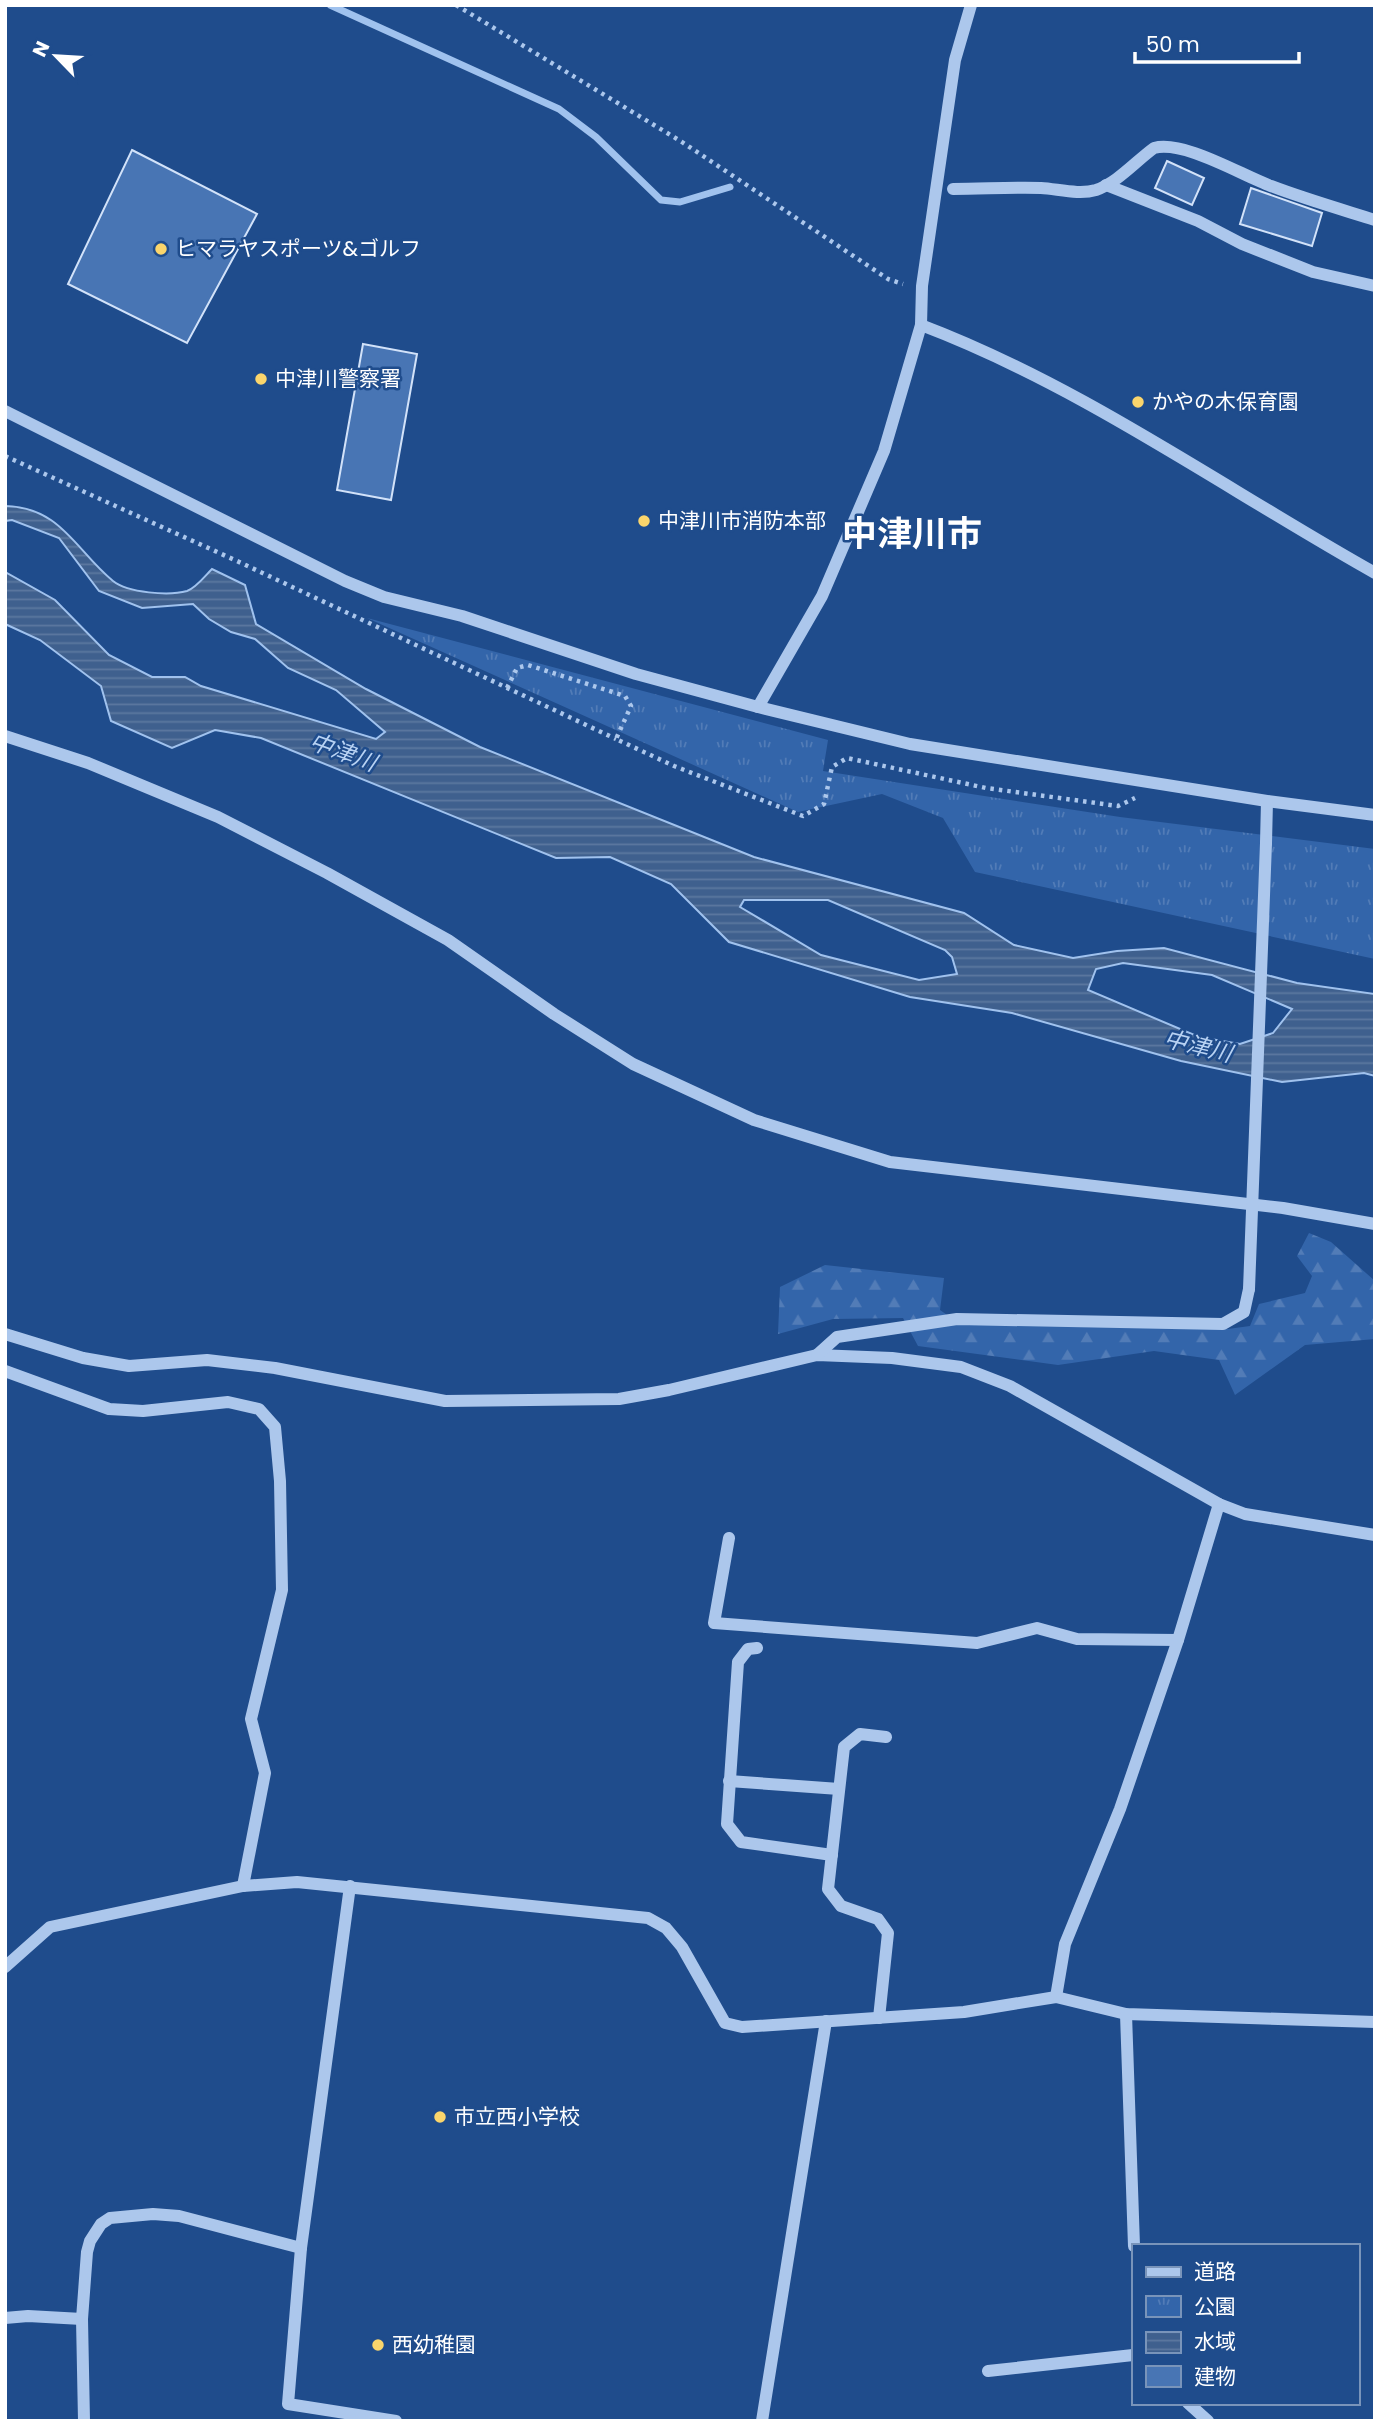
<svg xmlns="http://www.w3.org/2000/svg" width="1380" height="2426" font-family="Poppins,'Noto Sans JP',sans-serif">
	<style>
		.forest { fill: url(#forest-firs) }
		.park { fill: url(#park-tufts) }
		.water { fill: url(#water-rules); stroke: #a0c2ee; stroke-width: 2; fill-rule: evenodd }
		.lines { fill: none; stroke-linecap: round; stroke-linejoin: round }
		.stream { stroke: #a0c2ee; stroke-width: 7 }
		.building { fill: #4875b4; stroke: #d2e2f9; stroke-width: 2 }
		.path { stroke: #acc7ec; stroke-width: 4.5; stroke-dasharray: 3.5 5; stroke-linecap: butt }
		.minor { stroke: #acc7ec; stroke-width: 12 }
		.minor-bridge { stroke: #acc7ec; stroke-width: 12 }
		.poi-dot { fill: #fad56c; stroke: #1f4c8c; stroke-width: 2.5 }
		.labels { text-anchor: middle; stroke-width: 5; stroke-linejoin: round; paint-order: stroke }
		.poi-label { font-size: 21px; fill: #fff; stroke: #1f4c8c; text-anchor: start }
		.water-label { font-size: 23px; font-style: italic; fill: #b8d2f3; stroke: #1f4c8c }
		.town-label { font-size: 35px; font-weight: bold; fill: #fff; stroke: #1f4c8c }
	</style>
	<defs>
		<pattern id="forest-firs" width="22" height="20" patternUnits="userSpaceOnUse" patternTransform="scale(1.75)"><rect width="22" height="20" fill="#3365aa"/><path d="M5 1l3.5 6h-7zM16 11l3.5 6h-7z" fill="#527cb7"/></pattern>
		<pattern id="park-tufts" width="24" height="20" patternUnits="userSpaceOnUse" patternTransform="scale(1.75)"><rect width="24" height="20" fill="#3365aa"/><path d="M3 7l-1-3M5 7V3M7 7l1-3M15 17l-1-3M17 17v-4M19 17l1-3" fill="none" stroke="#527cb7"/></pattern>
		<pattern id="water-rules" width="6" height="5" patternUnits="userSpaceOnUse" patternTransform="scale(1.75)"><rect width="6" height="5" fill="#3f608e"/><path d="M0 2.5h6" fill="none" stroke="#5c789f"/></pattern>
	</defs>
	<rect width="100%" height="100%" fill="#1f4c8c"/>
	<path class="forest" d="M1309,1233L1331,1242L1375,1281V1339L1305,1345L1235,1395L1219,1360L1154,1351L1058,1365L918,1346L903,1318L833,1319L778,1334L780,1287L825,1265L944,1278L940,1310L960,1324L1228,1329L1250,1326L1259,1304L1305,1293L1312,1276L1297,1256Z"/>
	<path class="park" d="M367,618L828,740L823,771L1120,817L1375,849V959L975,872L943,818L882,794L798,812Z"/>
	<path class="water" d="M5,506C61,507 76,551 113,581C128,593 169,596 187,591C196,588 205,576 212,569L245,585L256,624L366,689L480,747L754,857L964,913L1014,945L1073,958L1117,951L1164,948L1297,983L1375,994V1076L1364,1073L1282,1082L1181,1061L1012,1013L910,997L729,942L671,884L610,857L556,858L261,738L215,730L172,748L111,721L101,686L40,640L5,624V572L55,600L109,655L152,677H185L201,686L376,739L385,732L336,690L288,668L255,639L231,632L209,619L193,604L142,608L99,591L59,538L12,520L5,521ZM744,900H828L945,950L952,957L957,974L919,980L821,955L740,907ZM1123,963L1212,975L1292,1009L1273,1033L1240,1044L1199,1037L1088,990L1096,969Z"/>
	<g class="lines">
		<path class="stream" d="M330,5L559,109L596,137L661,200L680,202L730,187"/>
	</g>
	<g class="building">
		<path d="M132,150L257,214L187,343L68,284Z"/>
		<path d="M1167,161L1204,178L1192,205L1155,188Z"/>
		<path d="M1251,188L1322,213L1312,246L1240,224Z"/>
		<path d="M363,344L417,354L391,500L337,490Z"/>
	</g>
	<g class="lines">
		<g class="path">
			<path d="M456,5L682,142L888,279L903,284"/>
			<path d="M5,456L237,561L616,739"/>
			<path d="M507,688L517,668L528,665L625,696L631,706L616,739L674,766L803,816L824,804L832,767L847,758L986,788L1118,806L1135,798"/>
		</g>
		<g class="minor">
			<path d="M1106,185L1198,221L1242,244L1313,272L1375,286"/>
			<path d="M953,189C983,189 1012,187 1041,188C1058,189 1079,195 1096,190C1117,183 1136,161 1154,148C1184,140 1241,175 1271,186C1305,199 1340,209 1375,220"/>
			<path d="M921,325C1082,386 1225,489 1375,573"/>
			<path d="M5,411L345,581L384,597L462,616L636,674L758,707L910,744L1267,801L1375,815"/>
			<path d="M758,707L822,596L884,451L921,325L922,286L955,60L971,5"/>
			<path d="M5,736L88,763L218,817L327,873L448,940L554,1014L633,1064L754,1120L890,1162L1283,1208L1375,1224"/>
			<path d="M1266,843L1267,801"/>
			<path d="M5,1334L83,1358L129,1366L207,1360L275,1368L445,1401L619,1399L669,1390L817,1355L892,1358L961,1367L1010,1386L1219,1504L1245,1514L1375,1535"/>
			<path d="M817,1355L837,1337L957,1319L1223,1324L1244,1312L1249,1289"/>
			<path d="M5,1371L109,1409L143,1411L228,1402L259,1409L275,1427L280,1481L282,1590L251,1719L265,1773L243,1886"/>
			<path d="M729,1538L714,1623L977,1643L1037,1628L1077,1639L1178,1640"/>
			<path d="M757,1648L748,1649L738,1662L727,1824L741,1842L832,1855"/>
			<path d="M729,1781L839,1789"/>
			<path d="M5,1967L50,1927L243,1886L297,1882L648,1918L666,1928L682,1947L725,2023L742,2027L964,2012L1056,1997L1126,2014L1375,2022"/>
			<path d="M1056,1997L1065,1944L1120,1809L1178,1640L1219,1504"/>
			<path d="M1126,2014L1134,2246"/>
			<path d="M879,2018L888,1933L878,1919L841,1906L828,1889L844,1747L860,1734L886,1737"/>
			<path d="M301,2248L288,2404L396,2421"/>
			<path d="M5,2318L28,2316L82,2319L87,2252L90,2241L101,2224L110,2218L153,2214L179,2216L301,2248L350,1886"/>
			<path d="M82,2319L84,2421"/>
			<path d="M988,2371L1133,2355"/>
			<path d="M1188,2403L1208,2421"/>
			<path d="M762,2421L826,2021"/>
		</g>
		<path class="minor-bridge" d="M1249,1289L1266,843"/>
	</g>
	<g class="poi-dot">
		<circle cx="161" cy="249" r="7"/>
		<circle cx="261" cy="379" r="7"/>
		<circle cx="1138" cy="402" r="7"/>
		<circle cx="644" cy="521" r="7"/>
		<circle cx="440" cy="2117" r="7"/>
		<circle cx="378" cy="2345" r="7"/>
	</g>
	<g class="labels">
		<g class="poi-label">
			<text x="175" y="256">ヒマラヤスポーツ&amp;ゴルフ</text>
			<text x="275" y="386">中津川警察署</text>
			<text x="1152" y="409">かやの木保育園</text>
			<text x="658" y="528">中津川市消防本部</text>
			<text x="454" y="2124">市立西小学校</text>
			<text x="392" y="2352">西幼稚園</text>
		</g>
		<g class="water-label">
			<text transform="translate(343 752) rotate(20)" y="8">中津川</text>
			<text transform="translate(1198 1046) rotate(14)" y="8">中津川</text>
		</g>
		<g class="town-label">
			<text x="912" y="546">中津川市</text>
		</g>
	</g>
	<rect width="1380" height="2426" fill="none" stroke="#ffffff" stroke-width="14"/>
	<rect x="1132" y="2244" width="228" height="161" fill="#1f4c8c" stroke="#7994ba" stroke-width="2"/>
	<rect x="1146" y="2267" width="35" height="10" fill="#acc7ec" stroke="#7994ba" stroke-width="2"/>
	<text x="1194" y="2279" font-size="21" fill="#ffffff">道路</text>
	<rect x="1146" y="2296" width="35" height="21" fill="url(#park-tufts)" stroke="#7994ba" stroke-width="2"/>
	<text x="1194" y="2314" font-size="21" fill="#ffffff">公園</text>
	<rect x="1146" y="2332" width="35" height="21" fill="url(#water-rules)" stroke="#7994ba" stroke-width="2"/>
	<text x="1194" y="2349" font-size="21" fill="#ffffff">水域</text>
	<rect x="1146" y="2366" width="35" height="21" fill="#4875b4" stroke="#7994ba" stroke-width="2"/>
	<text x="1194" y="2384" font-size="21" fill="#ffffff">建物</text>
	<g transform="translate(56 56) rotate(295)" stroke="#1f4c8c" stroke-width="5" paint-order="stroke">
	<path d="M0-5L12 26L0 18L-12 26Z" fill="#ffffff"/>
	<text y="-10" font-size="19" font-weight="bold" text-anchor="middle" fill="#ffffff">N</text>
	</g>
	<path d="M1135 52v10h164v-10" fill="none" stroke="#ffffff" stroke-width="3.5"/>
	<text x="1146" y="52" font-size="21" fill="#ffffff" stroke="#1f4c8c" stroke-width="5" paint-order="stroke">50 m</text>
</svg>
